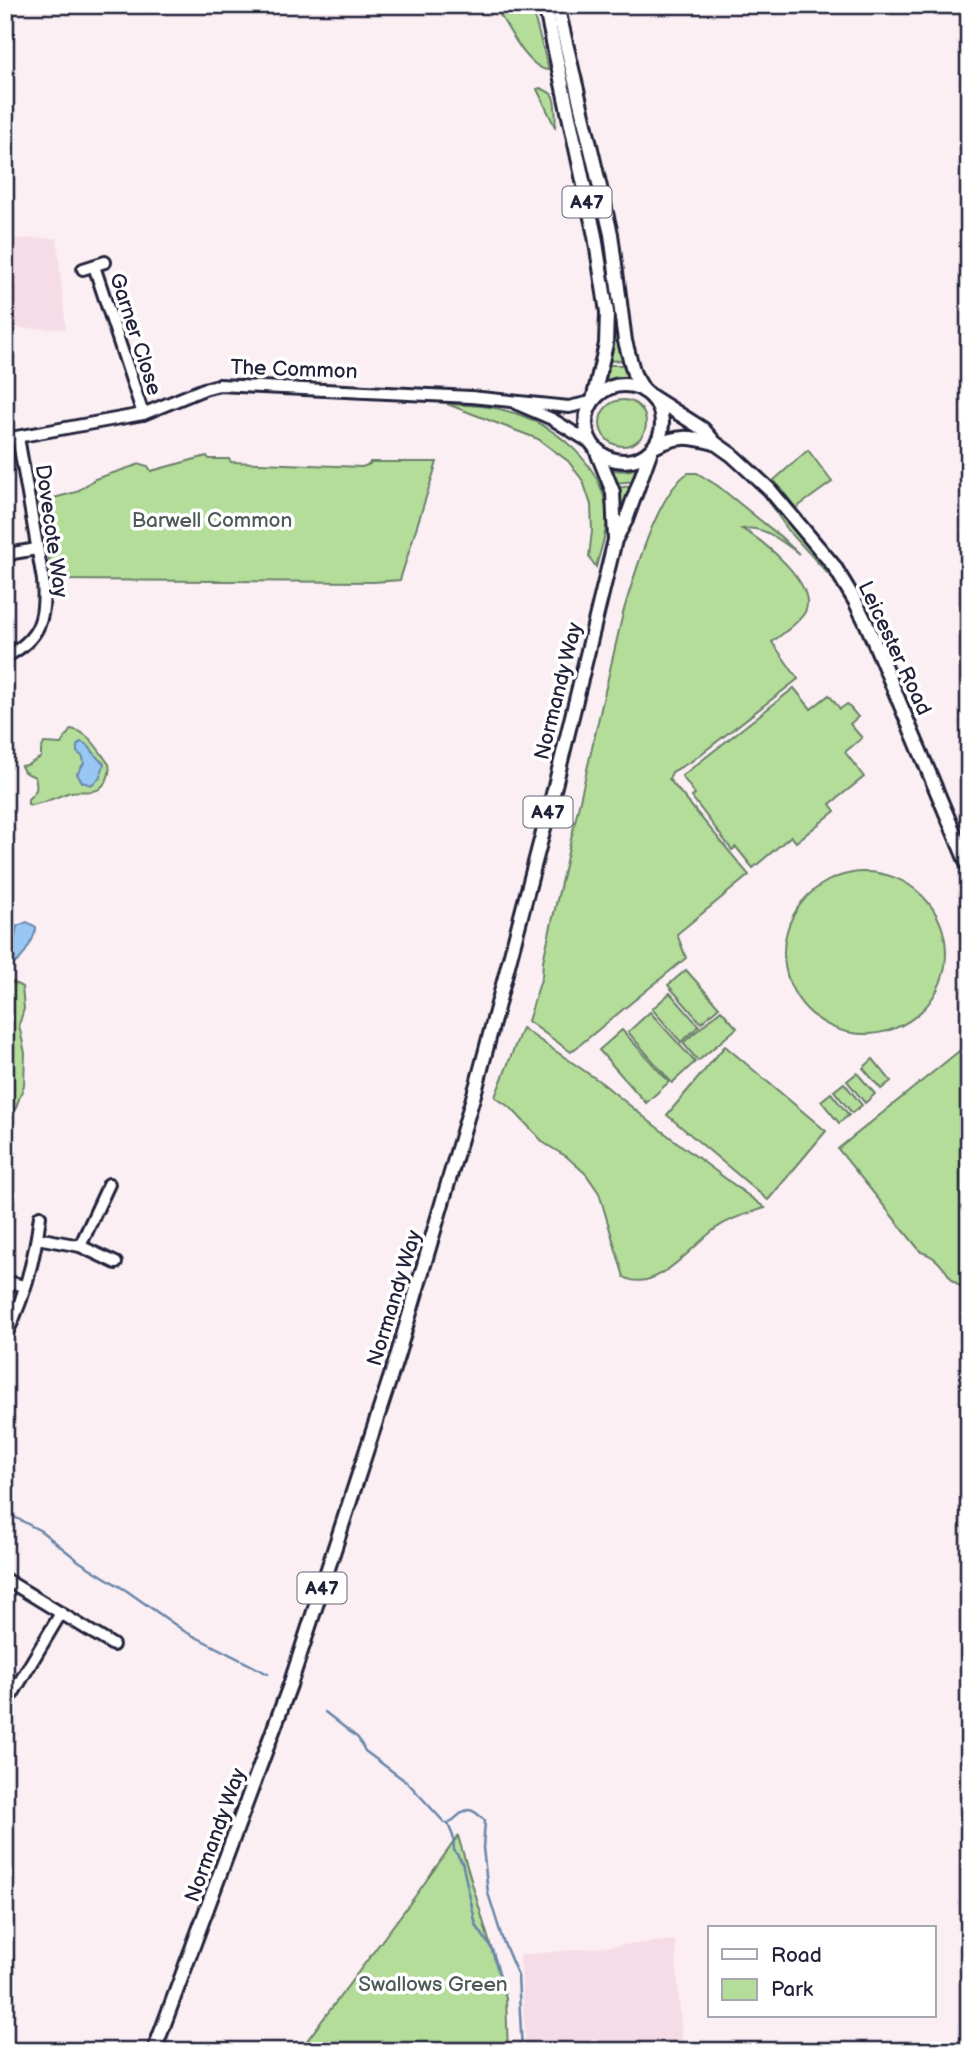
<svg xmlns="http://www.w3.org/2000/svg" width="974" height="2056" font-family="'Balsamiq Sans',sans-serif">
	<style>
		.built { fill: #f6dce6 }
		.green { fill: #b4dd9a; stroke: #6b806a; stroke-width: 2 }
		.water { fill: #97c7f2; stroke: #6885a9; stroke-width: 2 }
		.lines { fill: none; stroke-linecap: round; stroke-linejoin: round }
		.stream { stroke: #6885a9; stroke-width: 2.5 }
		.minor-casing { stroke: #22223b; stroke-width: 16 }
		.major-casing { stroke: #22223b; stroke-width: 18 }
		.minor { stroke: #fff; stroke-width: 10 }
		.major { stroke: #fff; stroke-width: 12 }
		.labels { text-anchor: middle; stroke-width: 7; stroke-linejoin: round; paint-order: stroke }
		.shield { fill: #fff; stroke: #646476; stroke-width: 2 }
		.shield-label { font-size: 19px; font-weight: bold; fill: #22223b }
		.street-label { font-size: 21px; fill: #22223b; stroke: #fff }
		.park-label { font-size: 21px; fill: #4e5a58; stroke: #fff }
	</style>
	<rect width="100%" height="100%" fill="#fbeff4"/>
	<filter id="ink" filterUnits="userSpaceOnUse"><feTurbulence type="fractalNoise" baseFrequency=".0143" numOctaves="2"/><feDisplacementMap in="SourceGraphic" scale="14" xChannelSelector="R" yChannelSelector="G"/><feConvolveMatrix kernelMatrix="1 2 1 2 8 2 1 2 1" color-interpolation-filters="sRGB"/></filter>
	<g filter="url(#ink)">
		<g class="built">
			<path d="M57,238L66,329L5,328V239Z"/>
			<path d="M675,1940L683,2051H526L520,1955Z"/>
		</g>
		<g class="green">
			<path d="M494,5H531L549,70C528,70 505,22 494,5Z"/>
			<path d="M548,5H552L602,210L623,360L609,361C618,295 600,230 585,166C573,113 560,59 548,5Z"/>
			<path d="M540,88C544,90 549,91 552,95C556,101 556,120 555,127L537,89Z"/>
			<path d="M608,365H624L629,378L617,377L605,381Z"/>
			<circle cx="623" cy="423" r="23"/>
			<path d="M447,404C467,405 487,405 507,411C553,423 603,463 607,514C608,531 600,551 596,567L589,557L592,531L591,505L583,481L568,461L538,439Z"/>
			<path d="M808,450L832,482L796,508L774,480Z"/>
			<path d="M207,456L209,459H229L231,462L362,467L370,464V462H437L400,580L374,582L53,580L39,502L76,492L95,479L140,464L148,466L151,471Z"/>
			<path d="M640,467L635,481L615,483L611,470L627,471Z"/>
			<path d="M688,473H697L718,486L781,537L799,554C781,541 764,525 742,529C762,539 818,585 805,612C798,624 783,633 772,642L798,679L692,761L672,772L669,779L749,875L677,934L686,958L571,1052L528,1021L542,976L543,961L623,613C634,577 657,493 688,473Z"/>
			<path d="M634,486L622,519H619L615,488Z"/>
			<path d="M767,496L826,565L829,575L788,530L766,498Z"/>
			<path d="M794,688L811,709L829,695L840,709L847,704L858,717L850,724L862,738L845,752L864,777L830,804L835,811L796,842L791,836L753,868L736,847L732,850L692,797L695,794L682,776Z"/>
			<path d="M71,729C90,732 98,750 109,764C111,773 107,783 99,789C92,794 80,790 71,792C57,796 43,805 28,805V799C37,791 38,789 35,777L24,772L21,766L27,765L41,757V750L44,743L61,744Z"/>
			<circle cx="865" cy="953" r="81"/>
			<path d="M686,970L719,1007L701,1023L668,985Z"/>
			<path d="M5,978L22,987L24,1009L19,1025L25,1053L24,1085L14,1113L5,1104Z"/>
			<path d="M670,993L699,1026L681,1042L652,1009Z"/>
			<path d="M721,1010L737,1028L698,1061L683,1043Z"/>
			<path d="M650,1012L695,1062L672,1083L628,1032Z"/>
			<path d="M522,1028L602,1083L654,1125L765,1208C747,1214 730,1218 715,1229C693,1245 655,1295 624,1277L599,1193L586,1174L567,1157L544,1143L512,1109L495,1097Z"/>
			<path d="M622,1030L669,1082L646,1103L599,1050Z"/>
			<path d="M969,1043V1293C963,1288 956,1284 951,1278C942,1266 936,1256 921,1252L838,1149Z"/>
			<path d="M725,1046L826,1131L768,1200L667,1115Z"/>
			<path d="M873,1059L891,1081L881,1089L863,1068Z"/>
			<path d="M857,1073L875,1094L865,1103L847,1081Z"/>
			<path d="M844,1083L862,1105L852,1113L834,1091Z"/>
			<path d="M831,1093L849,1115L839,1123L821,1101Z"/>
			<path d="M458,1836L506,1998L508,2051H301L300,2050L416,1895Z"/>
		</g>
		<g class="water">
			<path d="M80,742C90,744 91,750 97,757C99,760 102,761 104,764L100,778L91,785L82,782L77,774L84,763L83,757L77,752V746Z"/>
			<path d="M27,922L36,927C37,934 22,959 17,962C13,965 10,964 5,964V957L11,952V948L5,947V944L15,937L17,926Z"/>
		</g>
		<g class="lines">
			<g class="stream">
				<path d="M5,1512L41,1531L80,1562L127,1591L184,1631L268,1674"/>
				<path d="M325,1712L358,1738L365,1751L408,1783L444,1822L448,1824C465,1812 466,1801 485,1821L483,1848L488,1893L503,1941L518,1976L522,2051"/>
				<path d="M448,1824L453,1836L454,1850L462,1862L476,1925L492,1949L504,1990"/>
			</g>
			<defs>
				<g id="minor">
					<path d="M94,266L143,414"/>
					<path d="M83,269L105,262"/>
					<path d="M517,404L552,419L591,443"/>
					<path d="M5,439L143,414L204,389L219,385L471,397L569,407L591,402"/>
					<path d="M5,559L13,553L37,549"/>
					<path d="M5,657C41,639 46,617 43,580L18,437"/>
					<path d="M37,1238L80,1246L116,1263"/>
					<path d="M80,1246L109,1184"/>
					<path d="M5,1281L24,1286"/>
					<path d="M5,1337C24,1300 35,1256 40,1216"/>
					<path d="M5,1579L113,1645"/>
					<path d="M9,1700L61,1613"/>
				</g>
				<g id="major">
					<path d="M545,5L595,236L607,312L606,344L593,400"/>
					<path d="M557,5L611,234L625,341L634,374L644,391"/>
					<circle cx="624" cy="423" r="38"/>
					<path d="M651,396L703,429L715,443L732,455L770,490L834,566L855,601L867,625L969,868"/>
					<path d="M654,447C678,434 690,437 715,443"/>
					<path d="M597,452L613,492L615,539"/>
					<path d="M154,2051L290,1685L397,1357L477,1084L554,790L615,540L626,520L651,450"/>
				</g>
			</defs>
			<use href="#minor" class="minor-casing"/>
			<use href="#major" class="major-casing"/>
			<use href="#minor" class="minor"/>
			<use href="#major" class="major"/>
		</g>
	</g>
	<g class="labels">
		<g class="shield">
			<rect x="562.5" y="186.5" width="49" height="31" rx="5"/>
			<rect x="523.5" y="796.5" width="49" height="31" rx="5"/>
			<rect x="297.5" y="1572.5" width="49" height="31" rx="5"/>
		</g>
		<g class="shield-label">
			<text x="587" y="209">A47</text>
			<text x="548" y="819">A47</text>
			<text x="322" y="1595">A47</text>
		</g>
		<g class="street-label">
			<text transform="translate(136 334) rotate(72)" y="7">Garner Close</text>
			<text transform="translate(294 369) rotate(2)" y="7">The Common</text>
			<text transform="translate(52 531) rotate(82)" y="7">Dovecote Way</text>
			<text transform="translate(895 648) rotate(65)" y="7">Leicester Road</text>
			<text transform="translate(558 691) rotate(-76)" y="7">Normandy Way</text>
			<text transform="translate(394 1298) rotate(-73)" y="7">Normandy Way</text>
			<text transform="translate(215 1835) rotate(-70)" y="7">Normandy Way</text>
		</g>
		<g class="park-label">
			<text x="212" y="527">Barwell Common</text>
			<text x="433" y="1991">Swallows Green</text>
		</g>
	</g>
	<rect width="974" height="2056" fill="none" stroke="#fff" stroke-width="28"/>
	<rect x="14" y="14" width="946" height="2028" fill="none" stroke="#22223b" stroke-width="2.5" filter="url(#ink)"/>
	<rect x="708" y="1926" width="228" height="91" fill="#ffffff" stroke="#a7a7b1" stroke-width="2"/>
	<rect x="722" y="1949" width="35" height="10" fill="#ffffff" stroke="#a7a7b1" stroke-width="2"/>
	<text x="771" y="1962" font-size="21" fill="#22223b">Road</text>
	<rect x="722" y="1979" width="35" height="21" fill="#b4dd9a" stroke="#a7a7b1" stroke-width="2"/>
	<text x="771" y="1996" font-size="21" fill="#22223b">Park</text>
</svg>
